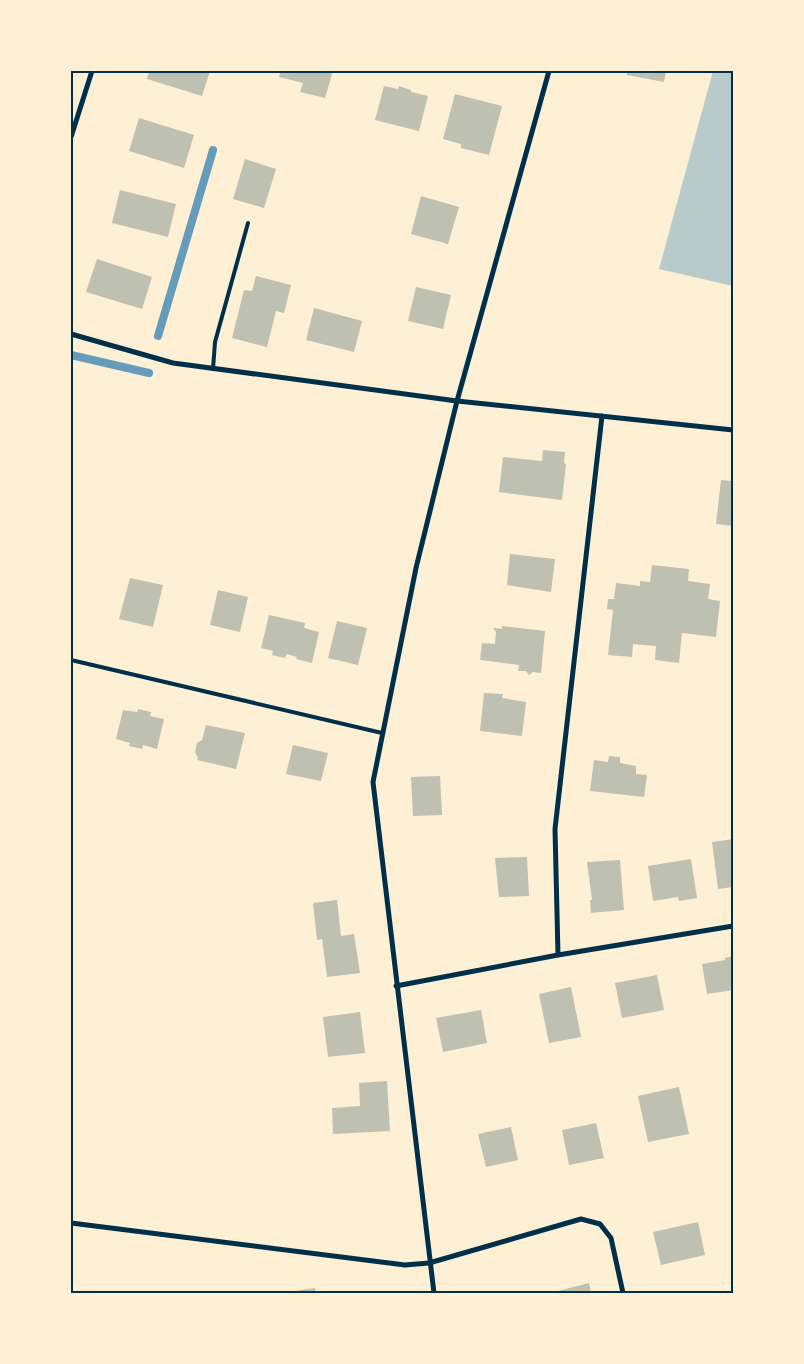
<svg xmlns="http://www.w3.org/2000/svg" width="804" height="1364" font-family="'Noto Serif',serif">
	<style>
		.green { fill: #b9caca }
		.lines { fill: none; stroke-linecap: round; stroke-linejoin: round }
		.stream { stroke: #669bbc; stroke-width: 8 }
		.building { fill: #bec0b2 }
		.service { stroke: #003049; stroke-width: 4 }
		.minor { stroke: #003049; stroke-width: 5 }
		.neatline { fill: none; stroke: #003049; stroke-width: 2 }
	</style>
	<rect width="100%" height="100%" fill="#fdf0d5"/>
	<path class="green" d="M713,71H733V286L659,269Z"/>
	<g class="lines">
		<g class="stream">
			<path d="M158,336L213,150"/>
			<path d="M71,355L149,373"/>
		</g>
	</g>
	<g class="building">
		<path d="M149,71H210L202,96L147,79Z"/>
		<path d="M281,71H333L325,98L300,92L303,83L279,77Z"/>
		<path d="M623,71H666L664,82L627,75V73Z"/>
		<path d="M384,86L398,89L399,86L411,90V92L428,96L419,131L375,120Z"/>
		<path d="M455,94L502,106L489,155L461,148V144L443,139Z"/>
		<path d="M139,118L194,135L184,168L129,151Z"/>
		<path d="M245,159L276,169L264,208L233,199Z"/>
		<path d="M120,190L176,204L168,237L112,223Z"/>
		<path d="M421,196L459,207L448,244L411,234Z"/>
		<path d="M97,259L152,277L142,309L86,292Z"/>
		<path d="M256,276L291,285L284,313L276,311L267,347L232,338L244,290L252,291Z"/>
		<path d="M416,287L451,295L443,329L408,321Z"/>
		<path d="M314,308L362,321L354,352L306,340Z"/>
		<path d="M543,450L565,452L564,463L566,464L562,500L499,492L503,457L542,461Z"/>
		<path d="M721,480L733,481V526L716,524Z"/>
		<path d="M510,554L555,559L551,592L507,585Z"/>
		<path d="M652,565L689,569L688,581L710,584L708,599L720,601L716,637L682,633L679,663L655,660L656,646L633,644L632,657L608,655L613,610L607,609L608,599H614L616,583L640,586V581L650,582Z"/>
		<path d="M130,578L163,585L153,627L119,619Z"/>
		<path d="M218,590L248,597L240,632L210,625Z"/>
		<path d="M269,615L305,623L304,628L319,632L312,663L296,659L297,657L287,654L285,658L272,655L273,651L261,648Z"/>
		<path d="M337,621L367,628L358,665L328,658Z"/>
		<path d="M502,626L545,631L541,673L533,672L529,675L526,671H518L519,665L480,660L482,643L495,644L496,632L493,628L502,629Z"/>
		<path d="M484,693L503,694L502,698L526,702L522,736L480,731Z"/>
		<path d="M138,709L151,712L150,716L164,719L157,749L143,745L142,749L129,746L130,743L116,739L123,710L137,712Z"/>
		<path d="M206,725L245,733L236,769L197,760L198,758L195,752L197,743L202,740Z"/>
		<path d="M293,745L328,753L321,781L286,774Z"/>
		<path d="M609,756L620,757V763L636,766V774L647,775L644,797L590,791L594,760L608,762Z"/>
		<path d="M440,776L442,815L413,816L411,777Z"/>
		<path d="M733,839V887L718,889L712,842Z"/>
		<path d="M527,857L529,896L499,897L495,858Z"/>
		<path d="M691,859L697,898L679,901L678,897L653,901L648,866Z"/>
		<path d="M620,860L624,910L591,913L590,900H592L587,862Z"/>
		<path d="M337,900L341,936L354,934L360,973L327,977L322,939L317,940L313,903Z"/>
		<path d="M733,956V990L707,994L702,964L725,960V958Z"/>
		<path d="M657,975L664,1010L622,1018L615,983Z"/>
		<path d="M571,987L581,1037L549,1043L539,994Z"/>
		<path d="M481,1010L487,1043L443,1052L436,1018Z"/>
		<path d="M360,1012L365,1053L328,1057L323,1017Z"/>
		<path d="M387,1081L390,1131L333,1134L332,1108L360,1106L359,1083Z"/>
		<path d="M679,1087L689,1134L648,1142L638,1096Z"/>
		<path d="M596,1123L604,1158L569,1165L562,1130Z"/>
		<path d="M511,1127L518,1160L486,1167L478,1134Z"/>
		<path d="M698,1222L705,1255L661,1265L653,1232Z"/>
		<path d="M589,1283L591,1293H558V1291Z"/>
		<path d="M315,1288L316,1293H288V1292Z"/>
	</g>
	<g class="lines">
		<g class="service">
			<path d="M213,369L215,342L248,223"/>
			<path d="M71,660L382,733"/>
		</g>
		<g class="minor">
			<path d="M71,137L92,71"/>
			<path d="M71,334L173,363L457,401L733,430"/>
			<path d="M558,955L555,829L602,416"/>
			<path d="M396,986L558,955L733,926"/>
			<path d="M71,1223L405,1265L429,1263L581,1219L600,1224L611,1238L623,1293"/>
			<path d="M434,1293L373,782L416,568L457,401L549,71"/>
		</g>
	</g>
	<rect width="804" height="1364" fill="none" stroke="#fdf0d5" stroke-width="145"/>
	<rect x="72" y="72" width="660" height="1220" class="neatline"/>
</svg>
